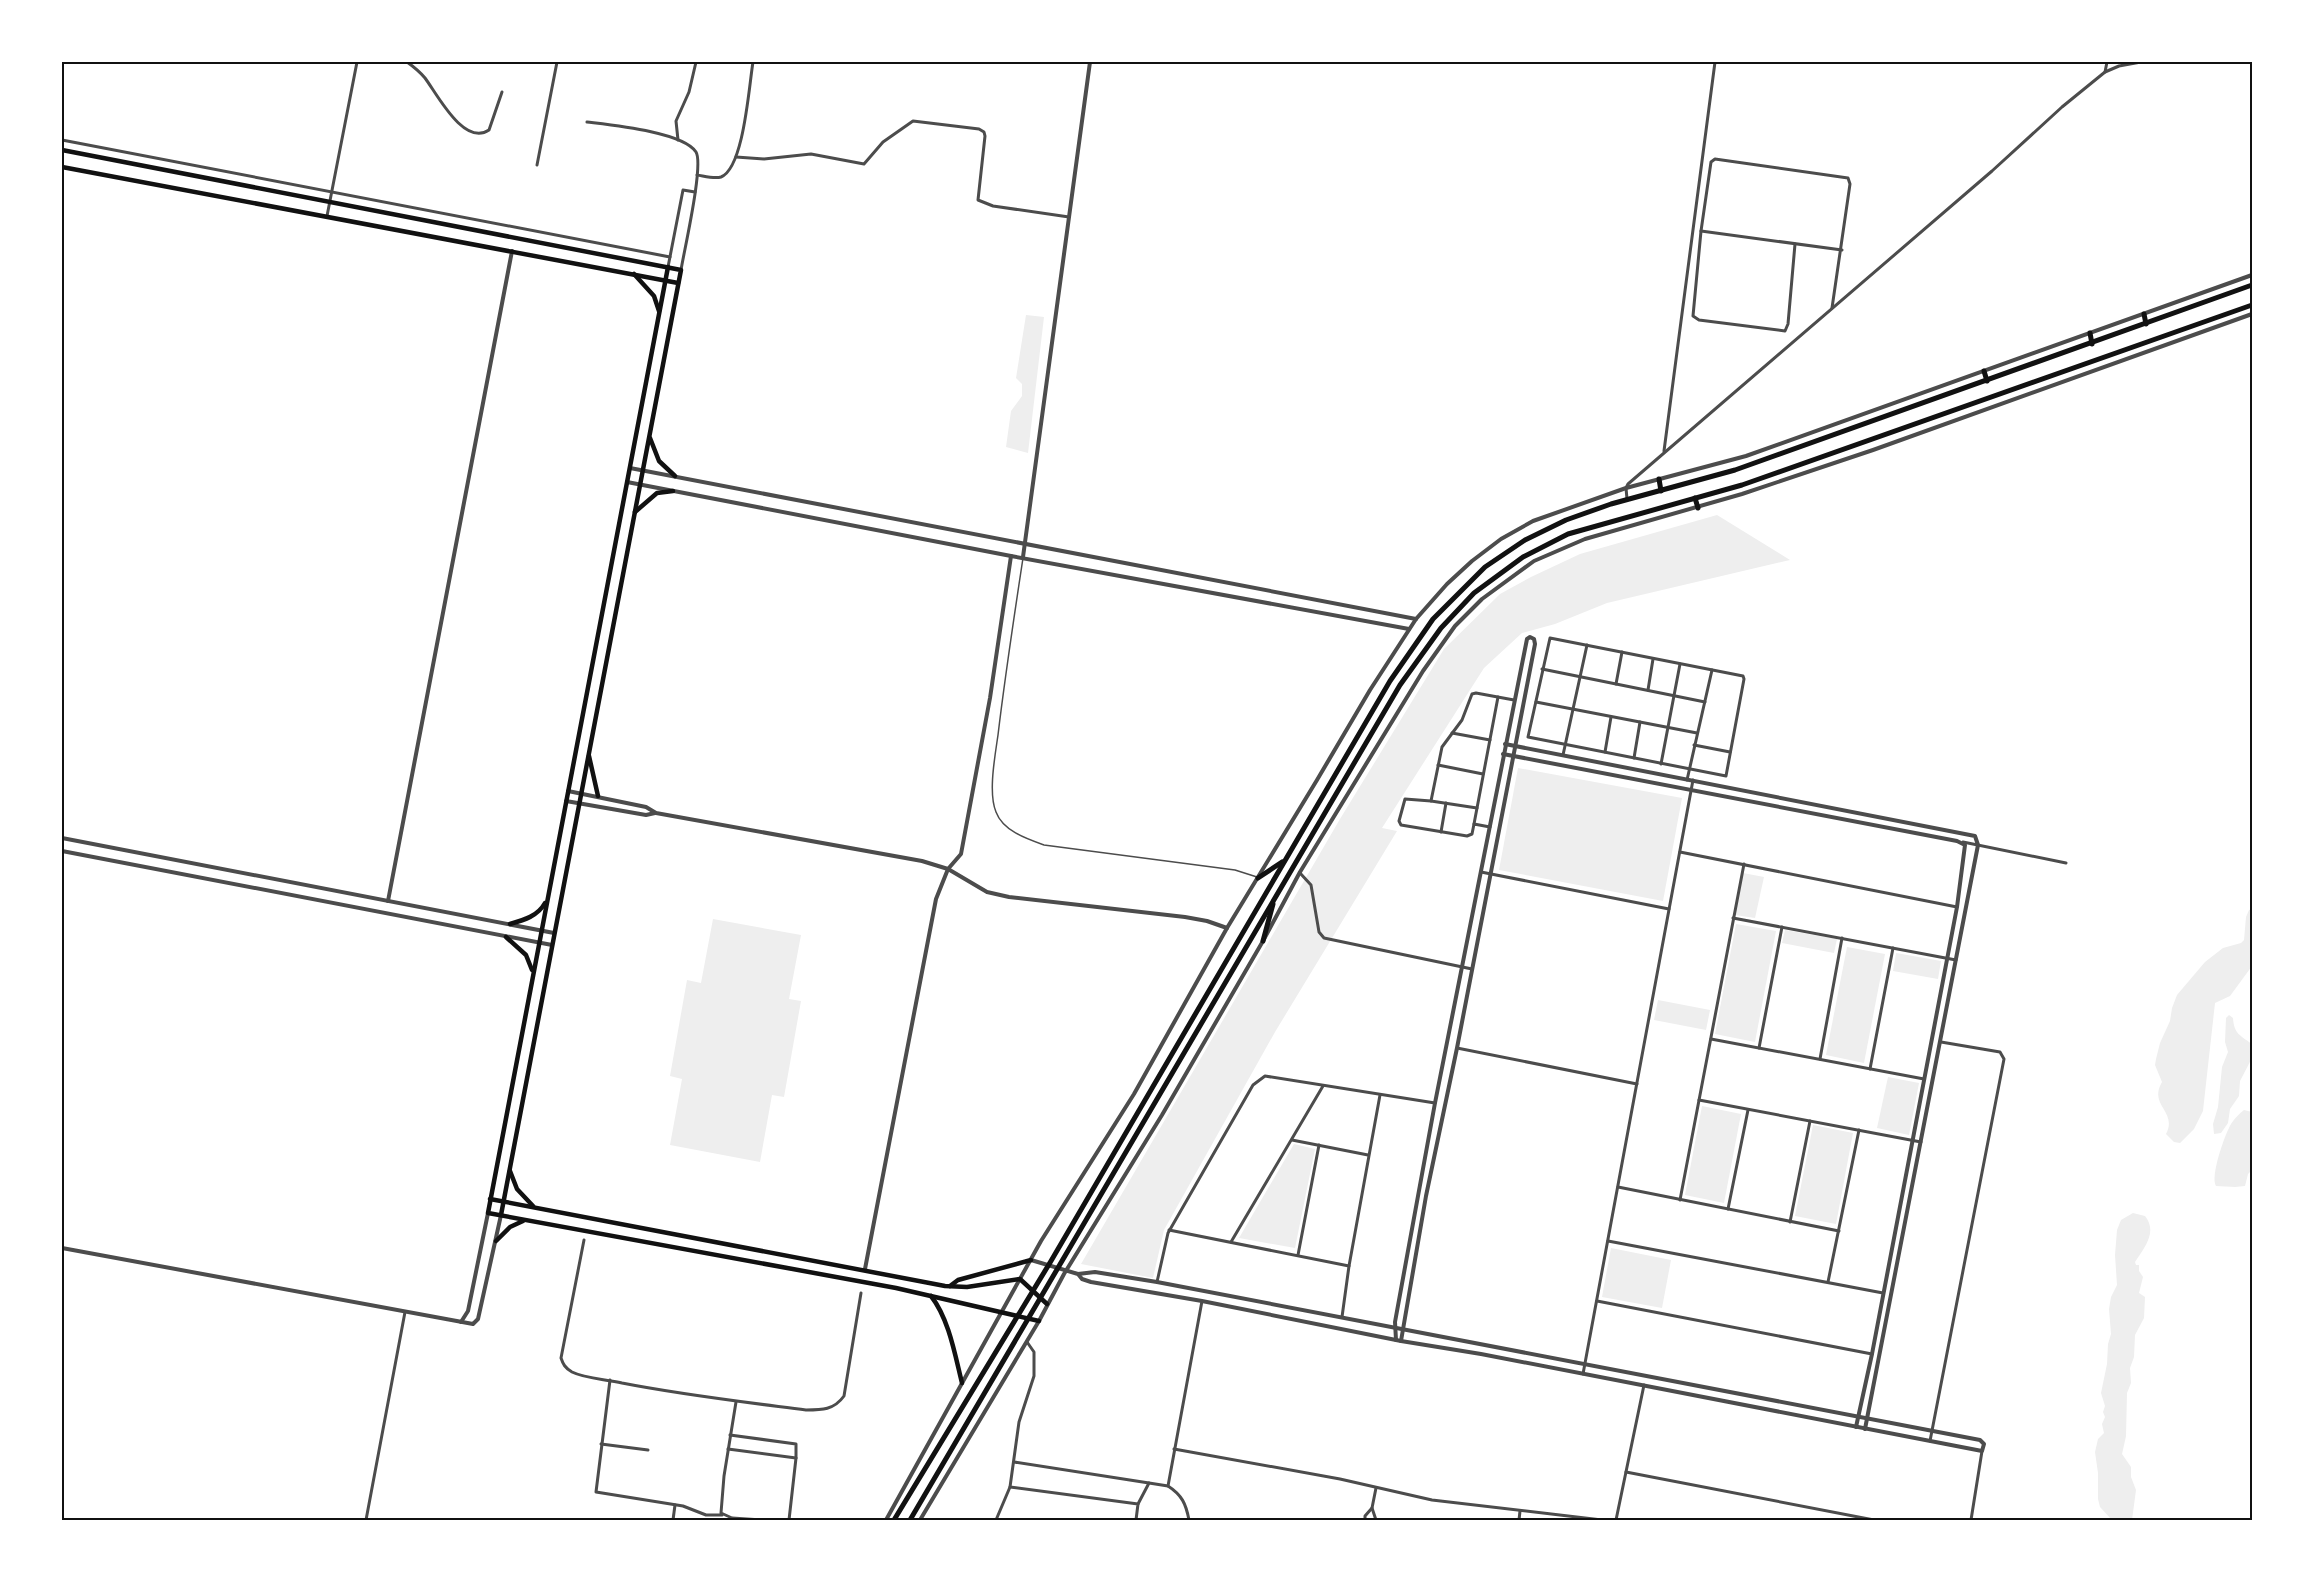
<svg xmlns="http://www.w3.org/2000/svg" width="2314" height="1582" font-family="'DM Sans',sans-serif">
	<style>
		.green { fill: #eee }
		.lines { fill: none; stroke-linecap: round; stroke-linejoin: round }
		.service { stroke: #4c4c4c; stroke-width: 1.5 }
		.minor { stroke: #4c4c4c; stroke-width: 3 }
		.tertiary { stroke: #4c4c4c; stroke-width: 4 }
		.secondary { stroke: #111; stroke-width: 4.5 }
		.trunk { stroke: #111; stroke-width: 5 }
		.neatline { fill: none; stroke: #111; stroke-width: 2 }
	</style>
	<rect width="100%" height="100%" fill="#fff"/>
	<g class="green">
		<path d="M1026,315L1044,317L1028,453L1006,447L1011,411L1022,396V384L1016,378Z"/>
		<path d="M1717,515L1790,560L1607,603L1555,624L1522,633L1484,668L1382,828L1397,831L1275,1032L1164,1230L1153,1278L1081,1264L1340,819L1444,649L1500,594L1531,577L1580,554Z"/>
		<path d="M1518,768L1682,798L1663,901L1499,870Z"/>
		<path d="M1743,873L1764,877L1755,918L1735,915Z"/>
		<path d="M2252,909V966L2230,996L2215,1003L2203,1111L2194,1129L2180,1143L2174,1142L2166,1134C2178,1111 2148,1106 2162,1082L2155,1065L2156,1059L2160,1043L2170,1021L2172,1008L2177,995L2205,962L2223,948L2241,943L2244,940L2246,917L2249,910Z"/>
		<path d="M713,919L801,935L789,999L801,1001L784,1097L772,1095L760,1162L670,1145L682,1079L670,1076L687,980L701,983Z"/>
		<path d="M1736,924L1776,931L1755,1042L1715,1034Z"/>
		<path d="M1785,930L1837,939L1834,953L1782,943Z"/>
		<path d="M1847,947L1885,954L1864,1063L1826,1055Z"/>
		<path d="M1896,953L1941,961L1938,979L1893,971Z"/>
		<path d="M1658,1000L1710,1010L1706,1030L1654,1020Z"/>
		<path d="M2229,1015L2233,1018C2234,1034 2240,1035 2252,1044V1058L2240,1081L2239,1096L2230,1109L2228,1123L2221,1133L2214,1134L2213,1124L2218,1107L2222,1067L2228,1052L2225,1042L2226,1018Z"/>
		<path d="M1888,1077L1919,1083L1909,1135L1877,1128Z"/>
		<path d="M1702,1106L1741,1114L1724,1203L1685,1195Z"/>
		<path d="M2244,1110L2252,1112V1170L2248,1174L2245,1186L2235,1187L2216,1186C2210,1176 2225,1134 2231,1124C2235,1118 2239,1114 2244,1110Z"/>
		<path d="M1813,1125L1853,1133L1836,1224L1795,1216Z"/>
		<path d="M1294,1144L1315,1149L1295,1248L1239,1238Z"/>
		<path d="M2133,1213L2145,1216C2158,1232 2144,1248 2135,1262L2136,1265H2139V1271L2143,1277L2139,1293L2145,1297L2144,1318L2135,1335L2134,1357L2130,1368L2131,1383L2127,1393L2126,1436L2122,1454L2131,1467V1477L2136,1490L2132,1520H2112L2100,1507L2098,1499V1473L2095,1452L2098,1439L2104,1433L2102,1424L2105,1417L2103,1412L2105,1406L2101,1393L2107,1364L2108,1344L2111,1334L2109,1309L2111,1297L2117,1285L2115,1255L2117,1230L2121,1220Z"/>
		<path d="M1611,1248L1671,1260L1662,1308L1602,1297Z"/>
	</g>
	<g class="lines">
		<path class="service" d="M1023,558C1014,617 1005,676 998,735C995,756 988,793 996,812C1003,831 1027,839 1044,845L1235,870L1257,877"/>
		<g class="minor">
			<path d="M407,62C414,67 420,72 425,78C437,94 464,147 489,130L502,92"/>
			<path d="M2105,72L2107,62"/>
			<path d="M587,122C611,125 683,132 696,152C704,165 684,251 681,270"/>
			<path d="M62,140L670,257"/>
			<path d="M678,140L676,121L689,92L696,62"/>
			<path d="M736,157L764,159L811,154L864,164L883,142L913,121L979,129L984,132L985,136L978,200L993,206L1069,217"/>
			<path d="M537,165L557,62"/>
			<path d="M697,175C704,176 714,179 721,177C744,168 749,85 753,62"/>
			<path d="M327,216L357,62"/>
			<path d="M1701,231L1842,250"/>
			<path d="M1795,244L1788,324L1785,331L1699,320L1693,316L1701,231L1711,162L1715,159L1848,178L1850,184L1832,308"/>
			<path d="M668,267L683,190L695,192"/>
			<path d="M1664,451L1715,62"/>
			<path d="M1627,499L1626,488L1628,484L1992,171L2062,107L2105,72L2119,66L2141,62"/>
			<path d="M1550,638L1743,676L1744,679L1726,776L1528,737Z"/>
			<path d="M1542,669L1705,702"/>
			<path d="M1616,684L1622,652"/>
			<path d="M1648,690L1653,659"/>
			<path d="M1536,702L1697,733"/>
			<path d="M1452,733L1490,740"/>
			<path d="M1694,745L1730,752"/>
			<path d="M1605,752L1611,717"/>
			<path d="M1563,755L1587,645"/>
			<path d="M1634,758L1640,722"/>
			<path d="M1661,764L1680,664"/>
			<path d="M1438,765L1483,774"/>
			<path d="M1687,780L1712,670"/>
			<path d="M1431,801L1477,808"/>
			<path d="M1474,824L1498,697"/>
			<path d="M1490,827L1474,824L1472,834L1467,836L1401,825L1399,821L1405,799L1431,801L1442,747L1462,720L1472,694L1476,693L1514,700"/>
			<path d="M1441,832L1446,803"/>
			<path d="M1963,842L2066,863"/>
			<path d="M1680,852L1957,907"/>
			<path d="M1481,872L1669,909"/>
			<path d="M1300,873L1311,885L1319,932L1324,938L1472,969"/>
			<path d="M1733,918L1956,960"/>
			<path d="M1711,1039L1924,1079"/>
			<path d="M1457,1048L1637,1084"/>
			<path d="M1759,1048L1782,927"/>
			<path d="M1820,1059L1842,938"/>
			<path d="M1870,1069L1893,948"/>
			<path d="M1699,1100L1921,1142"/>
			<path d="M1292,1140L1368,1155"/>
			<path d="M1618,1187L1839,1231"/>
			<path d="M1680,1200L1744,864"/>
			<path d="M1728,1209L1748,1110"/>
			<path d="M1790,1222L1810,1121"/>
			<path d="M1169,1230L1349,1266"/>
			<path d="M584,1240L561,1358C563,1364 565,1368 572,1372C586,1379 606,1379 622,1383C683,1395 744,1402 806,1410C822,1410 834,1410 844,1396L861,1293"/>
			<path d="M1608,1241L1883,1293"/>
			<path d="M1231,1242L1323,1086"/>
			<path d="M1298,1255L1319,1145"/>
			<path d="M1157,1282L1168,1233L1253,1085L1265,1076L1435,1103"/>
			<path d="M1828,1282L1859,1130"/>
			<path d="M1597,1301L1872,1354"/>
			<path d="M1342,1317L1349,1266L1380,1095"/>
			<path d="M1583,1374L1693,780"/>
			<path d="M610,1380L596,1492L683,1506L706,1515H722"/>
			<path d="M736,1402L724,1476L721,1513L732,1518L762,1520"/>
			<path d="M730,1435L796,1444V1458L789,1520"/>
			<path d="M1930,1441L2004,1059L2000,1052L1941,1042"/>
			<path d="M601,1444L648,1450"/>
			<path d="M728,1449L796,1458"/>
			<path d="M1174,1449L1340,1479L1432,1500L1602,1520"/>
			<path d="M1014,1462L1149,1483L1138,1504"/>
			<path d="M1626,1472L1874,1520"/>
			<path d="M1149,1483L1168,1486"/>
			<path d="M1010,1487L1138,1504L1136,1520"/>
			<path d="M1372,1508L1376,1520"/>
			<path d="M366,1520L405,1312"/>
			<path d="M673,1520L675,1505"/>
			<path d="M996,1520L1010,1487L1019,1422L1034,1376V1352L1027,1342"/>
			<path d="M1189,1520C1186,1504 1182,1495 1168,1486L1202,1301"/>
			<path d="M1365,1520V1516L1372,1508L1376,1488"/>
			<path d="M1519,1520L1520,1511"/>
			<path d="M1616,1520L1644,1385"/>
			<path d="M1971,1520L1982,1451"/>
		</g>
		<g class="tertiary">
			<path d="M630,468L1416,619"/>
			<path d="M627,482L1011,556L1409,629"/>
			<path d="M1023,557L1090,62"/>
			<path d="M1505,744L1975,836L1978,845L1865,1429"/>
			<path d="M1503,754L1957,841L1965,845L1957,907L1872,1354L1856,1427"/>
			<path d="M568,791L646,807L656,813L922,861L948,869L987,892L1009,897L1185,917L1207,921L1227,928"/>
			<path d="M566,801L646,815L655,813"/>
			<path d="M62,838L554,933"/>
			<path d="M62,851L552,945"/>
			<path d="M388,901L512,251"/>
			<path d="M62,1248L473,1324L478,1319L501,1215"/>
			<path d="M1031,1260L1078,1274L1082,1279L1091,1282L1202,1301L1401,1341L1481,1354L1982,1451L1984,1444L1980,1440L1933,1431L1157,1282L1095,1272L1078,1274"/>
			<path d="M865,1269L936,899L948,869L961,854L990,698L1011,556"/>
			<path d="M461,1322L468,1311L488,1213"/>
			<path d="M1396,1340L1395,1322L1435,1103L1527,639L1530,637L1534,639L1535,644L1457,1048L1426,1196L1401,1341"/>
			<path d="M886,1520L1041,1241L1134,1094L1227,928L1317,780L1370,690L1416,619L1447,584L1472,561L1501,539L1533,521L1626,488L1746,456L2252,275"/>
			<path d="M920,1520L1039,1321L1064,1274L1162,1115L1263,941L1300,872L1423,671L1455,626L1482,599L1534,561L1585,539L1742,494L1873,450L2252,314"/>
		</g>
		<g class="secondary">
			<path d="M62,150L681,270L501,1215"/>
			<path d="M62,167L678,283"/>
			<path d="M668,267L488,1213L896,1288L1039,1321"/>
			<path d="M634,274L654,296L659,311"/>
			<path d="M650,438L659,461L675,476"/>
			<path d="M635,512L657,493L673,491"/>
			<path d="M589,756L598,796"/>
			<path d="M510,924C524,920 538,916 545,903"/>
			<path d="M506,937L526,955L532,970"/>
			<path d="M510,1171L517,1189L533,1206"/>
			<path d="M490,1199L945,1286L967,1287L1020,1279L1047,1304"/>
			<path d="M496,1241L510,1227L523,1221"/>
			<path d="M950,1286L958,1280L1031,1260"/>
			<path d="M931,1296C949,1319 955,1355 962,1383"/>
		</g>
		<g class="trunk">
			<path d="M2144,314L2146,324"/>
			<path d="M2090,333L2092,344"/>
			<path d="M1984,371L1987,381"/>
			<path d="M1659,479L1661,491"/>
			<path d="M1695,498L1698,508"/>
			<path d="M1258,878L1282,862"/>
			<path d="M1263,941L1273,904"/>
			<path d="M894,1520L1051,1261L1390,681L1433,619L1485,567L1525,540L1566,520L1611,504L1735,470L2252,285"/>
			<path d="M910,1520L1400,685L1441,628L1474,593L1523,557L1568,534L1742,485L2252,305"/>
		</g>
	</g>
	<rect width="2314" height="1582" fill="none" stroke="#ffffff" stroke-width="126"/>
	<rect x="63" y="63" width="2188" height="1456" class="neatline"/>
</svg>
